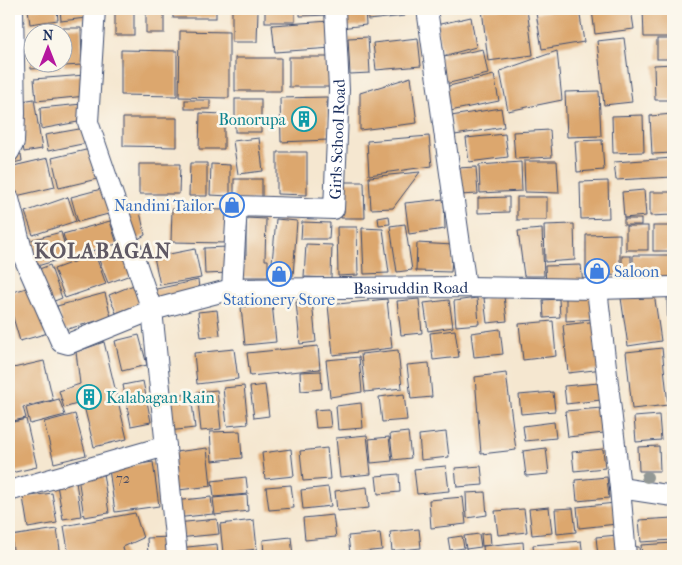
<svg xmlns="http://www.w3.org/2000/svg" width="682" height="565" font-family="'IM FELL French Canon',serif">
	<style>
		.building { fill: #dca76e }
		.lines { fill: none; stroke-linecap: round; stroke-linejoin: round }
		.minor-casing { stroke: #3c4b6f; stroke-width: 22 }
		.minor { stroke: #fff; stroke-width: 20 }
		.tree { fill: #939895 }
		.labels { text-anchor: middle; stroke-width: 5; stroke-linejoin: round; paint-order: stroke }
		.number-label { font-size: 14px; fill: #4b4d62 }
		.culture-label { font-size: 16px; fill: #0d838f; stroke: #fbf7ec; text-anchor: end }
		.street-label { font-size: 16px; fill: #1b2f5e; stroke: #fbf7ec }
		.shop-label { font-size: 16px; fill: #366cbe; stroke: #fbf7ec; text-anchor: end }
		.district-label { font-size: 21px; font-weight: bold; letter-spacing: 1px; fill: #5f5964; stroke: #fbf7ec }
	</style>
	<rect width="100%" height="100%" fill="#fbf7ec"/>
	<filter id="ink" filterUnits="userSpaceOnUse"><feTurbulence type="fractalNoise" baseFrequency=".02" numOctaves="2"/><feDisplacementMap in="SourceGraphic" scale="10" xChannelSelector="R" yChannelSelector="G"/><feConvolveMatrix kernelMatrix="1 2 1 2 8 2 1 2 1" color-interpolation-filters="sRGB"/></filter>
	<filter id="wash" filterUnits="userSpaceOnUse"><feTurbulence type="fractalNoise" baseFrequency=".0096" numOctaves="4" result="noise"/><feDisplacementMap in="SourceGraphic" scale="20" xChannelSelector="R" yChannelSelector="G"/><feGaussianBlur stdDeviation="1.12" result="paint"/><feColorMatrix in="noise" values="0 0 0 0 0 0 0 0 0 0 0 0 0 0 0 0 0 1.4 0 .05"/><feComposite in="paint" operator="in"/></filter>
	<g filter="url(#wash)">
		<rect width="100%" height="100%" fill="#f5e7d0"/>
		<g id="blocks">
			<g class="building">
				<path d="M28,9H57L58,20L30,24Z"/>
				<path d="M60,9H93L94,17L61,21Z"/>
				<rect x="115" y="9" width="19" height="26"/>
				<rect x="146" y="9" width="18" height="24"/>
				<rect x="173" y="9" width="43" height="9"/>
				<path d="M232,9L258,10L257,42H232Z"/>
				<rect x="265" y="9" width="30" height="13"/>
				<path d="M300,9H331V15L300,16Z"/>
				<path d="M337,9H365L366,25L340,28Z"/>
				<path d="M367,9H405V16L368,20Z"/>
				<path d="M482,9H527L533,55L488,61Z"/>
				<path d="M563,9H579L584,42L542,49L536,13Z"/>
				<path d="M598,9H631L634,29L595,34L592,10Z"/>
				<path d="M643,9H673V37H644Z"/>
				<path d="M471,17L476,47L443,56L436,25Z"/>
				<path d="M330,21L332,48L275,52L272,25Z"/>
				<path d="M57,28V32H44V29Z"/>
				<path d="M63,28H81L82,65L64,66Z"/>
				<path d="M180,31L229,32V98L179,97Z"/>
				<path d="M32,33V62H45V68L31,69L29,34Z"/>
				<path d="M368,37L370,73L350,74L348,38Z"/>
				<path d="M418,38L421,66L376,70L373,43Z"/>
				<path d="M624,38L632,102L604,105L597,41Z"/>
				<rect x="657" y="39" width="16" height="20"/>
				<path d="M483,49L488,74L445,84L439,58Z"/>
				<path d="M121,50L177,51V96L121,95Z"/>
				<path d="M557,51L562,100L508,111L500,71Z"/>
				<rect x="289" y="57" width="47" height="30"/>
				<rect x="235" y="58" width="46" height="33"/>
				<path d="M46,62H59L60,68L47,69Z"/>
				<path d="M673,64V100H655L654,65Z"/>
				<path d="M85,75L86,96L36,101L34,79Z"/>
				<path d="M494,75L499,101L450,111L445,87Z"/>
				<path d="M411,77L417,123L360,130V93Z"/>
				<path d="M599,91L601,136L567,137L565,92Z"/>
				<path d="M327,97L328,140L281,142L280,98Z"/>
				<path d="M34,99L42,149L24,152L16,102Z"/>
				<rect x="235" y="99" width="26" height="33"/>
				<rect x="185" y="100" width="25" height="9"/>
				<path d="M82,104L83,121L41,129L40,108Z"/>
				<path d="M501,108L504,127L455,135L451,116Z"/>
				<path d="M200,113L224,114V149H199Z"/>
				<path d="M673,114V153L652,154L650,116Z"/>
				<path d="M643,115L644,152L613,153L612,116Z"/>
				<path d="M123,118H177V147L123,146Z"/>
				<path d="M85,128L87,143L48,151L45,135Z"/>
				<path d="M550,130L552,157L515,159L513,132Z"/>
				<path d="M505,134L508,157L469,162L466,138Z"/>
				<path d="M429,136L432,166L369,175L367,141Z"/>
				<path d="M259,138L263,171L238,174L233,141Z"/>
				<path d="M602,140L604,170L577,172L575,141Z"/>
				<path d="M90,149L97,179L59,188L52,158Z"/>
				<path d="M277,152H307V195L277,194Z"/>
				<path d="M21,154L22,161L13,163L11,156Z"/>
				<path d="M48,158L55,187L16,196L9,167Z"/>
				<path d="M673,158V177L616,180L614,162Z"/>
				<path d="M524,161H557L559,193L525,192Z"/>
				<path d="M521,162L522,191L480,193L479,165Z"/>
				<path d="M190,163H207V196H189Z"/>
				<path d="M139,164H180L179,194H139Z"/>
				<path d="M211,164L230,165V196L210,195Z"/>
				<path d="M476,167L478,194L459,195L457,168Z"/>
				<path d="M420,172L393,208L371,209L369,177Z"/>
				<rect x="234" y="179" width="28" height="21"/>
				<path d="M608,181L609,218L581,219L580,182Z"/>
				<path d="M340,182H364L365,218H341Z"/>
				<path d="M105,188L112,213L78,222L71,197Z"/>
				<path d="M644,190L646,216L624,218L622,192Z"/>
				<path d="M650,192H673V215L650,216Z"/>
				<path d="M68,197L76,221L33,235L25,212Z"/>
				<path d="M509,197V212L478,213V198Z"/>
				<rect x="517" y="197" width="30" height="23"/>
				<path d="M444,199L445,229L409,234L405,203Z"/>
				<path d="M172,209L228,210L227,243L171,242Z"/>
				<path d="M123,212H140L145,235L133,242Z"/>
				<path d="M389,216L390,224L379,225L378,218Z"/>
				<path d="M246,218L266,219L265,260H268V277H242L243,259H246Z"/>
				<path d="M276,219L297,221L293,276L271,274Z"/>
				<rect x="624" y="219" width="17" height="6"/>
				<path d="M110,221L117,244L70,257L63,234Z"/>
				<path d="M302,222L330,223L329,239H301Z"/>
				<path d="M405,224L412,270L397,272L390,226Z"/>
				<path d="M574,224L575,260L545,262L544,225Z"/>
				<rect x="626" y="226" width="22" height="24"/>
				<rect x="653" y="226" width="20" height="25"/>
				<path d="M337,227H357L358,275L338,276Z"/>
				<path d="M362,228L383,229L389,273L364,274Z"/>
				<path d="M542,229L544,276H524L518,231Z"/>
				<path d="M61,232L68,257L34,267L27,241Z"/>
				<path d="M620,234V275L586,276V235Z"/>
				<path d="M417,243L453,245L451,272L416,271Z"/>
				<path d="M306,244L332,245L331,278L304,277Z"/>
				<path d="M228,247L229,273L205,274L204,248Z"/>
				<path d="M127,249L136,273L108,283L99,260Z"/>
				<path d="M195,249L201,278L160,285L154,257Z"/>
				<path d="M95,254L106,284L65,298L54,269Z"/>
				<path d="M633,255H673V277L633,278Z"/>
				<rect x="622" y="256" width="9" height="15"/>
				<path d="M50,265L62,298L47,304L34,271Z"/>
				<path d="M581,265L583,284L546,285L545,266Z"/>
				<path d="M198,280L200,295L155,305L152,290Z"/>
				<path d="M136,284L143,303L116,313L109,295Z"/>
				<path d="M34,286L48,333L20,341L9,304V293Z"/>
				<path d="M105,293L111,317L64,330L57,306Z"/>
				<path d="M654,293L661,341L628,346L621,298Z"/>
				<path d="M591,294L593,319L566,321V295Z"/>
				<path d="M667,294H673V340H668Z"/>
				<path d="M504,296L507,321L487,323L484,298Z"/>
				<path d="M477,298L479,324L456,326L454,301Z"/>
				<path d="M387,299L392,348L333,355L328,305Z"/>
				<path d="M419,299L422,333L401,335L397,301Z"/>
				<path d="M559,299L560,317L544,318L543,300Z"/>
				<path d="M449,300L453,327L428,331L424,303Z"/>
				<path d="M312,301L316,342L300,344L296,302Z"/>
				<path d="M272,303L276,342L245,345L241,307Z"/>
				<path d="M217,310L220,335L201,337L198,312Z"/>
				<path d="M553,321L556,356L523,360L519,324Z"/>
				<path d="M598,321L603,369L568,373L563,325Z"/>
				<path d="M500,329L503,354L474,357L471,333Z"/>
				<path d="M455,330L459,357L433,360L430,333Z"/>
				<path d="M139,335L147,365L122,371L115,341Z"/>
				<path d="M104,342L127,439L94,447L83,402L64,408L59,391L80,384L76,352Z"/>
				<path d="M318,346L320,369L250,376L247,353Z"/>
				<path d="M673,346V375H672L670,347Z"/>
				<path d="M662,348L668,405L632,409L626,352Z"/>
				<path d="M234,349L238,379L197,384L194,353Z"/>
				<path d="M398,350L402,388L365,392L361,354Z"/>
				<path d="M359,357L362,392L330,397L326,360Z"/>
				<path d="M44,361L53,400L23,407L26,418L9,422V369Z"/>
				<path d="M429,363L432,397L411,399L407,365Z"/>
				<path d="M321,371L322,389L301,391L300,372Z"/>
				<path d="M506,373L516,450L481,454L475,377Z"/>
				<path d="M143,381L151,422L131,426L123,385Z"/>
				<path d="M599,383L601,400L566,404L564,386Z"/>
				<path d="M265,385L269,416L254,418L250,387Z"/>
				<path d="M244,386L248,424L227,426L223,388Z"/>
				<path d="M217,390L221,429L201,431L197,392Z"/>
				<path d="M553,392L555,411L521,414L519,395Z"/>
				<path d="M191,394L195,428L168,431L164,397Z"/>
				<path d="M404,394L407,420L382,422L379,397Z"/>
				<path d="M59,399L65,415L30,424L26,408Z"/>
				<path d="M361,403L363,428L338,430L336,406Z"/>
				<path d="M602,408L604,433L568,437L565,411Z"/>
				<path d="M329,409L331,427L316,428L314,410Z"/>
				<path d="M673,412V438L670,439L668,413Z"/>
				<path d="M75,414L86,455L54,463L44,422Z"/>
				<path d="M659,415L661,440L636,442L634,417Z"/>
				<path d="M26,419L37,467L11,473L9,463V423Z"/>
				<path d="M554,422L556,438L525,441L523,426Z"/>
				<path d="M240,431L242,458L212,461L210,432Z"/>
				<path d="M408,432L411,458L393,460L390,434Z"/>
				<path d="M446,432L449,457L421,460L419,435Z"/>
				<path d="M367,435L371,474L340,477L336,438Z"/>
				<path d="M389,437L392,461L371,463L369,439Z"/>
				<path d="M659,446L660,471H639L638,447Z"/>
				<path d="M668,446H673V472H669Z"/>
				<path d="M207,448L211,486L171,491L167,453Z"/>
				<path d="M327,448L330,479L303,481L300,451Z"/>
				<path d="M546,448L549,474L526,476L523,451Z"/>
				<path d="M291,449L294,476L265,479L262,453Z"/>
				<path d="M603,449L605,468L574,471L572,452Z"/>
				<path d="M153,462L159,506L115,512L109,469Z"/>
				<path d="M446,466L449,491L417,494L414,469Z"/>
				<path d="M481,466L483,485L457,487L455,468Z"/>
				<path d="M103,473L109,513L84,517L78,477Z"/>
				<path d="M399,474L400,492L378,494L376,476Z"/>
				<path d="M246,477L248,494L214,497L212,481Z"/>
				<path d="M607,477L609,498L577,501L575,480Z"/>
				<path d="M76,482L81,516L63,519L57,485Z"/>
				<path d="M291,485L294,508L269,510L266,487Z"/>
				<path d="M328,487L331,506L303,509L301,490Z"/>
				<path d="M367,487L369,508L337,511L335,491Z"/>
				<path d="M485,492L487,515L467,518L466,493Z"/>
				<path d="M52,493L57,523L28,528L23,497Z"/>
				<path d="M247,495L248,511L215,515L213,498Z"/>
				<path d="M211,497L213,514L175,518L173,501Z"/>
				<path d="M463,497L466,524L431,528L429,500Z"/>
				<path d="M615,503L617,524L579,528L577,507Z"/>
				<path d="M549,507L552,533L532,535L529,509Z"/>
				<path d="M573,508L576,532L557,534L555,509Z"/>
				<path d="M524,509L527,532L498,535L495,511Z"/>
				<path d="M135,513L143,538L123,547L125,556H69L64,526Z"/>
				<path d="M333,515L336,537L305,540L303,518Z"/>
				<path d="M673,518V540L641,542L639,520Z"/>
				<path d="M217,519L219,534L178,538L176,523Z"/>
				<path d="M254,520L257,549L223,553L220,524Z"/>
				<path d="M57,529L61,556H14L11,536Z"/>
				<path d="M419,529L421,548L392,551L390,532Z"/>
				<path d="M380,533L382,550L350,553L348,536Z"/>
				<path d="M490,533L491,545L482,546L481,534Z"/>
				<path d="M479,534L481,547L466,549L464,536Z"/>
				<path d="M617,535L619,556H598L596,537Z"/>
				<path d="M462,536L464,548L450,550L448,538Z"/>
				<path d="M171,537L173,556H148L147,538Z"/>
				<path d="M291,537L293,556H264L263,540Z"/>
				<path d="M581,541L583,556H534L533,545Z"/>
				<path d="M523,542L524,556H484L483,546Z"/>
				<path d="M673,543V556H642L641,545Z"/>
				<path d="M217,544L218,556H179L178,548Z"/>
				<path d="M630,546L639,547L640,556H630Z"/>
				<path d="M474,552V556H443V555Z"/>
			</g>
		</g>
	</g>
	<g filter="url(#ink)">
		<use href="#blocks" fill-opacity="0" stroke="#3c4b6f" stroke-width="1"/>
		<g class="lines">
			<defs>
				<g id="minor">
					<path d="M95,9L88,122L152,310L177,556"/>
					<path d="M427,9L466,287"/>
					<path d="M9,152L14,142L15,113L13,9"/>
					<path id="s1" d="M9,199L24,258L61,342L68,344L152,310L232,289L466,287L597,289L673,287"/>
					<path id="s2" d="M232,289L237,206L334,209L339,90L335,9"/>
					<path d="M597,289L620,488L626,556"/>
					<path d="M620,488L673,496"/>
					<path d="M9,491L166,446"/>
				</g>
			</defs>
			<use href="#minor" class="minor-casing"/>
			<use href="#minor" class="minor"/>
		</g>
		<circle class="tree" cx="647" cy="477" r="6"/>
	</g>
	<defs>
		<symbol id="building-ring" viewBox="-11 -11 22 22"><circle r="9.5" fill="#fbf7ec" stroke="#0f9aa8" stroke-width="1.5"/><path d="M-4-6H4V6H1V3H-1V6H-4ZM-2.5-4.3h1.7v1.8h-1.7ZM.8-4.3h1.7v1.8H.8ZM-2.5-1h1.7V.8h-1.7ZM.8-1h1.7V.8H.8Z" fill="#0f9aa8"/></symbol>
		<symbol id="shop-ring" viewBox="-11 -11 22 22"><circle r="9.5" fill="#fbf7ec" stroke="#3f7fe0" stroke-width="1.5"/><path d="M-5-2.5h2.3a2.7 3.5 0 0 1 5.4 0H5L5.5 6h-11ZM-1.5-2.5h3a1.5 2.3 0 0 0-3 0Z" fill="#3f7fe0"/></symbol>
	</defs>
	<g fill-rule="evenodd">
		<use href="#building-ring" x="290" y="105" width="28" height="28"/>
		<use href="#shop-ring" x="218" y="191" width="28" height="28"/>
		<use href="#shop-ring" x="583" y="257" width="28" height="28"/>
		<use href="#shop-ring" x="265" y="260" width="28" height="28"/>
		<use href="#building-ring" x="75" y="383" width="28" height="28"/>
	</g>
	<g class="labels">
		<g class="number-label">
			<text x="123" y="483">72</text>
		</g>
		<g class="culture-label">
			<text x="286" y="125">Bonorupa</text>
			<text x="106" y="403" text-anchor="start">Kalabagan Rain</text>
		</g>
		<g class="street-label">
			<text dy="6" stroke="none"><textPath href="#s2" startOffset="250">Girls School Road</textPath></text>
			<text dy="6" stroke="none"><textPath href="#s1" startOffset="512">Basiruddin Road</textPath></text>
		</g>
		<g class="shop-label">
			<text x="214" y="211">Nandini Tailor</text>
			<text x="614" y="277" text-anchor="start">Saloon</text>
			<text x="279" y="305" text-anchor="middle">Stationery Store</text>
		</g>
		<g class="district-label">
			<text x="103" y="258">KOLABAGAN</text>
		</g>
	</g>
	<rect width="682" height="565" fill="none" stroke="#fbf7ec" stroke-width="30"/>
	<g transform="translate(48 48)"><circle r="24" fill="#fbf7ec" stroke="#a1a7b3"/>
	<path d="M0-4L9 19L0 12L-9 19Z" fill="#b5179e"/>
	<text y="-8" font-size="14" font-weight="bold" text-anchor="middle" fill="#1b2f5e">N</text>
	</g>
</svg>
